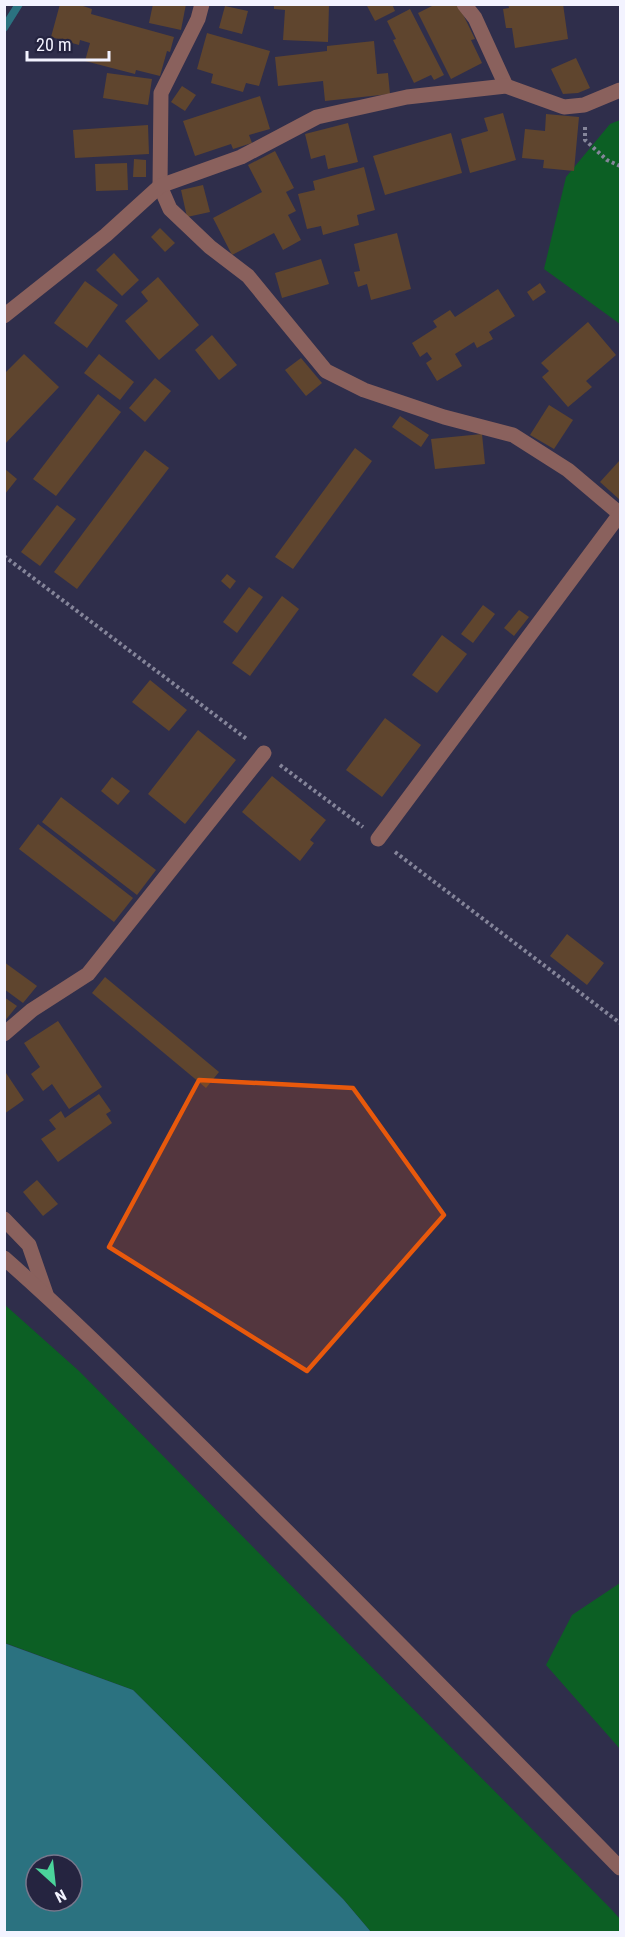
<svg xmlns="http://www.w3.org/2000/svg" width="625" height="1937" font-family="'Roboto Condensed',sans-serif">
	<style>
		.green { fill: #0c5f24 }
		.water { fill: #2b7280; fill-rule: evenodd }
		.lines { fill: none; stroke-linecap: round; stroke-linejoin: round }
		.stream { stroke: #2b7280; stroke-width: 8 }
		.building { fill: #5f452e }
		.path { stroke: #85859a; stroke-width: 4; stroke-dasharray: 3 3; stroke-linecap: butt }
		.minor { stroke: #8a615d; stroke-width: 15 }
		.marked { fill: #e8590c; fill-opacity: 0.2; stroke: #e8590c; stroke-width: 4.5; stroke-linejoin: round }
	</style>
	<rect width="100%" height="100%" fill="#2f2e4b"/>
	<g class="green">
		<path d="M620,120V324L544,269L566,177L610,124Z"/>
		<path d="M4,1304L79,1371L612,1910L620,1919V1932H371L343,1899L133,1690L5,1643Z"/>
		<path d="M620,1583V1749L546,1665L572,1615Z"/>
	</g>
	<path class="water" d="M4,1643L133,1690L343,1899L371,1932H5ZM36,1865H72V1901H36Z"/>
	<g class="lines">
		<path class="stream" d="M4,28L19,4"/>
	</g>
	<g class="building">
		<path d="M60,4H77L92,9L91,14L174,37L170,52L167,51L160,76L136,70L135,74L85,61L90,43L80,40L79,45L51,37Z"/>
		<path d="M153,4H186L181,30L149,23Z"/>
		<path d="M274,4H329L328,42L283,40L285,10L274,9Z"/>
		<path d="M366,4H392L395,11L375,21Z"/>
		<path d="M436,4H458L475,39L471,40L482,63L451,79L418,13Z"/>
		<path d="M508,4H563L568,39L515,48L512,28H506L503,9L509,8Z"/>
		<path d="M225,6L248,11L242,34L219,28Z"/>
		<path d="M410,9L444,75L434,80L431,75L414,83L393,40L396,39L387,21Z"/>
		<path d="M207,33L270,51L259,86L246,83L243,92L211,83L213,74L197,69Z"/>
		<path d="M374,41L377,74L388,73L390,94L325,101L323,81L278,86L275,57L327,51V46Z"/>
		<path d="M576,58L590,88L578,93L563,94L551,69Z"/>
		<path d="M107,73L152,79L148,105L103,98Z"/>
		<path d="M182,86L196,95L185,111L171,102Z"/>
		<path d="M260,96L270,129L249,135L252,143L233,149L231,144L195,156L183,121Z"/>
		<path d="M503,113L516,160L470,173L461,139L488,131L484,118Z"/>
		<path d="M546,114L579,117L574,171L543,168L544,160L522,158L525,129L545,131Z"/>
		<path d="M348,123L358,162L328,169L325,155L311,159L305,134Z"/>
		<path d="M148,125L149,154L75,158L73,130Z"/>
		<path d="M451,133L462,173L385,195L373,156Z"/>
		<path d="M275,151L294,188L286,192L296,211L288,215L301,240L283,250L274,233L232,255L213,218L262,192L248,165Z"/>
		<path d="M134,159L146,160V177H133Z"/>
		<path d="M127,163L128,190L96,191L95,164Z"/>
		<path d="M364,167L375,210L357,215L359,225L323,235L321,226L307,229L298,194L315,190L313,181Z"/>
		<path d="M203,185L210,212L187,217L181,190Z"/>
		<path d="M160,228L175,243L165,252L151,237Z"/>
		<path d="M397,233L411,289L371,300L367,284L358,287L354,272L360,271L354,244Z"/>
		<path d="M114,253L139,280L122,296L96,270Z"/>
		<path d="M321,259L329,284L282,298L275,273Z"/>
		<path d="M158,277L199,325L159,360L125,321L148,301L141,292Z"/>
		<path d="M85,281L118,305L87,348L54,323Z"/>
		<path d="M540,283L546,292L533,301L527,292Z"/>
		<path d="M498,289L515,316L489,332L493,339L477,348L474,342L455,354L462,366L437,381L426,363L432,359L427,352L420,357L412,343L437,327L433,321L450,310L455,317Z"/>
		<path d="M588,322L616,355L586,381L592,387L568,407L542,377L549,371L541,363Z"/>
		<path d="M212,335L237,365L219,380L195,350Z"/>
		<path d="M24,354L59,387L4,445V374Z"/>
		<path d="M99,354L134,382L120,400L84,373Z"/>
		<path d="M301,358L322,383L306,396L285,370Z"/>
		<path d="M155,378L171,391L145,422L129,408Z"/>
		<path d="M98,394L121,412L56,496L33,479Z"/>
		<path d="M549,405L573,420L554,449L530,435Z"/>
		<path d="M400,416L429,435L421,447L392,427Z"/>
		<path d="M482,434L485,464L435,469L431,439Z"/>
		<path d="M355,448L372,461L293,569L275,557Z"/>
		<path d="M145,450L169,468L77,589L54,572Z"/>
		<path d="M620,460V500L600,482Z"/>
		<path d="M5,469L17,479L5,494Z"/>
		<path d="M57,505L76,519L40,566L21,552Z"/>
		<path d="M227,574L236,581L230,589L221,581Z"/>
		<path d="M249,587L263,597L237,633L223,622Z"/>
		<path d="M282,596L299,609L250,676L232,663Z"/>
		<path d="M483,605L495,614L473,643L461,634Z"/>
		<path d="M519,610L529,617L514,636L504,628Z"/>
		<path d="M442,635L467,654L437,693L412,675Z"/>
		<path d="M150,680L187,710L169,731L132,702Z"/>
		<path d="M385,718L421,745L382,797L346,770Z"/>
		<path d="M198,730L236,760L185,824L148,794Z"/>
		<path d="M272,776L326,820L310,840L314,843L300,861L242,812Z"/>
		<path d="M112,777L130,791L118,805L101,791Z"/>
		<path d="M61,797L156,870L137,895L42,822Z"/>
		<path d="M38,824L133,898L114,922L19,849Z"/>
		<path d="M567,934L604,963L587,985L550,956Z"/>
		<path d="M4,962L37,986L23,1003L4,989Z"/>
		<path d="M105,977L219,1072L206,1088L92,993Z"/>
		<path d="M4,997L17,1006L4,1022Z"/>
		<path d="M58,1021L102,1087L69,1109L52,1084L43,1091L31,1074L40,1067L24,1043Z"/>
		<path d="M4,1070L24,1100L4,1114Z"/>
		<path d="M99,1094L111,1111L106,1114L112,1123L58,1162L41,1139L56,1129L49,1120L61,1111L65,1118Z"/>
		<path d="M37,1180L58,1204L43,1216L23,1192Z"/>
	</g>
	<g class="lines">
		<g class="path">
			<path d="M585,127V140L607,160L620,166"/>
			<path d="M4,556L248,740"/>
			<path d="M280,765L363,827"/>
			<path d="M395,852L620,1023"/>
		</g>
		<g class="minor">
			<path d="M202,4L198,19L161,93L160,186L170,209L210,247L248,276L326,371L364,390L444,417L513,435L568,470L620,514"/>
			<path d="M464,4L475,18L506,86"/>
			<path d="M4,316L106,235L160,186L241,157L317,117L407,97L506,86L564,107L584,105L620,90"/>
			<path d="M378,839L620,514"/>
			<path d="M4,1034L32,1010L88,974L264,753"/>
			<path d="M4,1219L29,1245L46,1294"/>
			<path d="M4,1258C78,1323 147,1393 217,1462C353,1596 487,1732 620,1868"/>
		</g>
	</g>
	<path class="marked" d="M199,1080L353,1088L444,1215L307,1371L109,1247Z"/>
	<rect width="625" height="1937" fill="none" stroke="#f3f3ff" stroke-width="12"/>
	<g transform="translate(54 1883) rotate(153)"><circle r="28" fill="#252440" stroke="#77778c" stroke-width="1.5"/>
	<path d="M0-4.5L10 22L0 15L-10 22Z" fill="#4bd49b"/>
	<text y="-9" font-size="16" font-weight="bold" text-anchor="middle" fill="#f3f3ff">N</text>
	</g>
	<path d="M27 51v9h82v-9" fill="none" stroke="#f3f3ff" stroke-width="3"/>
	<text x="36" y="51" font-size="18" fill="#f3f3ff" stroke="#252440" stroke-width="4.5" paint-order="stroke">20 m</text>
</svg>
